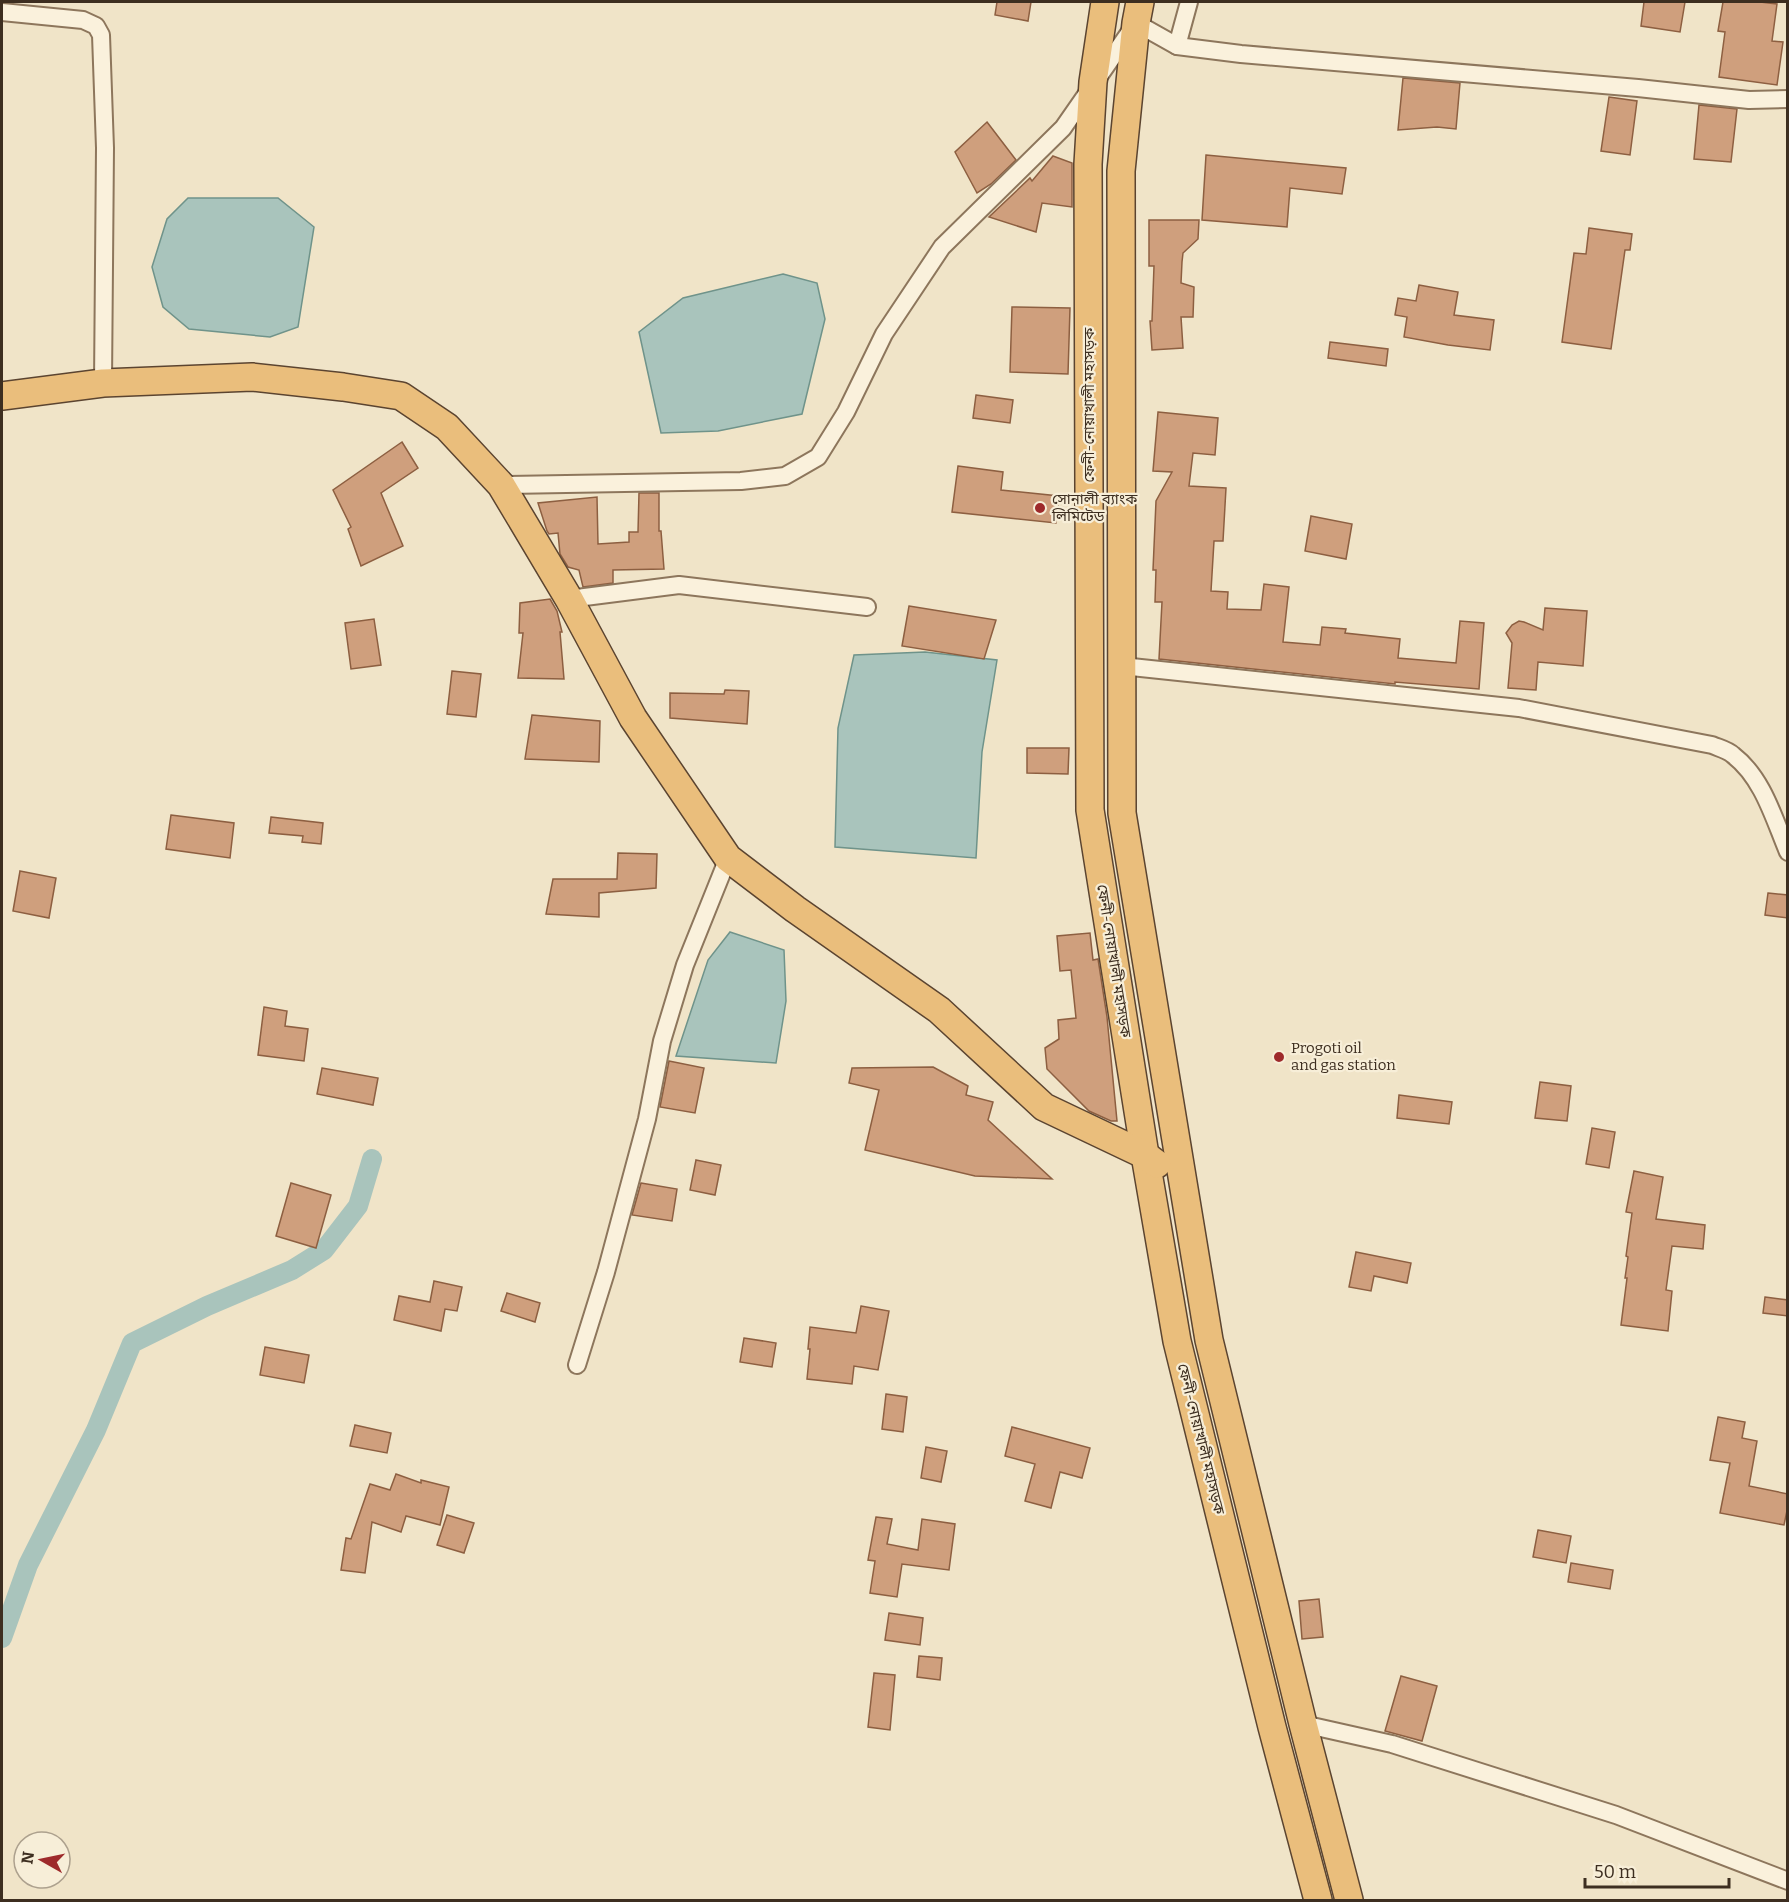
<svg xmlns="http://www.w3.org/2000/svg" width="1789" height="1902" font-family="Bitter,'Noto Sans Bengali',serif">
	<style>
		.water { fill: #a9c4bc; stroke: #6f938a; stroke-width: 1.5 }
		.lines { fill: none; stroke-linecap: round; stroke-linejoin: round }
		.canal { stroke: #a9c4bc; stroke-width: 20 }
		.building { fill: #cf9f7d; stroke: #8d5f41; stroke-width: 1.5 }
		.minor-casing { stroke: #8d765c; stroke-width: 20 }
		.trunk-casing { stroke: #5b4430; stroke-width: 30 }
		.minor { stroke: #faf1dc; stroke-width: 16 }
		.trunk { stroke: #eabe7c; stroke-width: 27 }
		.poi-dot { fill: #9e2a2b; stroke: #f7eed8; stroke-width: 2 }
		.labels { text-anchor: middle; stroke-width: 4.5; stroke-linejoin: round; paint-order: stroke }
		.street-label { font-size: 15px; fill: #3d2e20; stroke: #f7eed8 }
		.poi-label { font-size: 15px; fill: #3d2e20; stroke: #f7eed8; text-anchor: start }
	</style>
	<rect width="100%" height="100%" fill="#f0e4c8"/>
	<g class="water">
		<path d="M188,198H278L314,227L298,327L270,337L189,329L163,307L152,267L167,219Z"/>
		<path d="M783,274L817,283L825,319L802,414L718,431L661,433L639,332L683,298Z"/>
		<path d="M925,652L997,660L982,752L976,858L835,847L838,728L854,655Z"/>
		<path d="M730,932L784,950L786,1001L776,1063L676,1056L708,960Z"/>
	</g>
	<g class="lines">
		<path class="canal" d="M2,1638L28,1565L96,1430L132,1343L207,1306L292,1270L324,1250L358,1206L372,1159"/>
	</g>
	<g class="building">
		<path d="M997,2H1031L1028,21L995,15Z"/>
		<path d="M1644,2H1685L1680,32L1641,26Z"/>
		<path d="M1723,2H1760L1777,4L1772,41L1783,42L1777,85L1719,77L1725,32L1718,31Z"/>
		<path d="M1403,78L1460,83L1456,129L1437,127L1398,130Z"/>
		<path d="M1609,97L1637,101L1630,155L1601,151Z"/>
		<path d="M1699,105L1737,109L1731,162L1694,159Z"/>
		<path d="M987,122L1016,160L991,184L977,193L955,152Z"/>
		<path d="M1206,155L1346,168L1342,194L1290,188L1287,227L1202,220Z"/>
		<path d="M1053,156L1072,163V207L1042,203L1036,232L989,217L1030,178L1032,181Z"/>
		<path d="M1149,220H1199L1198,239L1183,253L1182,262L1181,283L1194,287L1193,317H1181L1183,348L1152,350L1150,321H1152L1154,266H1149Z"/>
		<path d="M1589,228L1632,234L1630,250H1625L1611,349L1562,342L1574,253L1586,254Z"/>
		<path d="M1419,285L1458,292L1454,315L1494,320L1490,350L1448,345L1404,337L1407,317L1395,315L1398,298L1416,301Z"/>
		<path d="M1012,307L1070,308L1068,374L1010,372Z"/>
		<path d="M1330,342L1388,349L1386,366L1328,358Z"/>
		<path d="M976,395L1013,400L1010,423L973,418Z"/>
		<path d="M1158,412L1218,418L1215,455L1193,453L1189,486L1226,488L1223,541H1214L1211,591L1228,592L1227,609L1261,610L1264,584L1289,587L1283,642L1320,645L1322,627L1346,629L1345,633L1400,639L1398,658L1456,663L1460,621L1484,623L1479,689L1395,682V684L1159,659L1162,602H1155L1156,570H1153L1156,501L1172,472L1153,471Z"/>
		<path d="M402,442L418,468L381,493L403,546L361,566L348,529L351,527L333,490Z"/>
		<path d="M958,466L1003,472L1001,490L1059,496L1056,523L952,512Z"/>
		<path d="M639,493H659V531H661L664,569L613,570V583L583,587L579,570L568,567L560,554L558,533L549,534L547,531L538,503L597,497L598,544L629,542V532H638Z"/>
		<path d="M1311,516L1352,524L1346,559L1305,551Z"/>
		<path d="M550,599L557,611L562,632H560L564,679L518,678L523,633H519L520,603Z"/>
		<path d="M909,606L996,620L984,659L902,646Z"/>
		<path d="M1545,608L1587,611L1583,666L1538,662L1536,690L1508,688L1512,643L1506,633L1512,625L1519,621L1524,622L1543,630Z"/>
		<path d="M374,619L381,665L351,669L345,623Z"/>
		<path d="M452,671L481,674L476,717L447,714Z"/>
		<path d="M725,690L749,691L747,724L670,718V693L724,694Z"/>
		<path d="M532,715L600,721L599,762L525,759Z"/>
		<path d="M1027,748H1069L1068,774L1027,773Z"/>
		<path d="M171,815L234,823L230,858L166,849Z"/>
		<path d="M271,817L323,823L321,844L302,842L303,836L269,833Z"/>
		<path d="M618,853L657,854L656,888L599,893V917L546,914L553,879H617Z"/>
		<path d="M20,871L56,878L49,918L13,911Z"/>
		<path d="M1768,893L1788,895V918L1765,915Z"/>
		<path d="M1090,933L1093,960L1098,959L1107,1017L1117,1121H1111L1089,1111L1047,1069L1045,1048L1059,1039L1058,1020L1076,1018L1071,970L1060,971L1057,936Z"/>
		<path d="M264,1007L287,1011L285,1026L308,1029L304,1061L258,1055Z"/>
		<path d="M669,1061L704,1068L695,1113L660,1107Z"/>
		<path d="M933,1067L968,1086L966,1095L993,1102L988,1120L1052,1179L975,1176L865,1150L879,1090L849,1083L852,1068Z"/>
		<path d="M322,1068L378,1078L373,1105L317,1094Z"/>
		<path d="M1540,1082L1571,1086L1567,1121L1535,1118Z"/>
		<path d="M1399,1095L1452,1102L1449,1124L1397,1118Z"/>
		<path d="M1592,1128L1615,1132L1609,1168L1586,1164Z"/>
		<path d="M696,1160L721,1165L715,1195L690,1190Z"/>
		<path d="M1634,1171L1663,1177L1656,1219L1705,1225L1703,1249L1672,1246L1666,1290L1672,1291L1668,1331L1621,1325L1627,1278H1625L1628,1257L1626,1256L1632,1213L1626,1212Z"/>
		<path d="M291,1183L331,1195L316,1248L276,1236Z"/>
		<path d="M641,1183L677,1189L672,1221L632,1215Z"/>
		<path d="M1356,1252L1411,1263L1407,1283L1374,1276L1371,1291L1349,1287Z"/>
		<path d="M434,1281L462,1287L457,1311L445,1309L441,1331L394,1320L399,1296L430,1302Z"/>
		<path d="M507,1293L540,1303L535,1322L501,1311Z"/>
		<path d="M1765,1297L1788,1300V1316L1763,1313Z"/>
		<path d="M861,1306L889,1311L878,1370L854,1366L852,1384L807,1379L810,1349H808L810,1327L856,1333Z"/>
		<path d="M744,1338L776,1343L772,1367L740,1362Z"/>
		<path d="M265,1347L309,1355L304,1383L260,1375Z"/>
		<path d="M886,1394L907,1397L903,1432L882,1429Z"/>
		<path d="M1718,1417L1745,1422L1742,1438L1757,1441L1749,1486L1788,1494V1506L1784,1525L1720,1513L1730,1463L1710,1460Z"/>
		<path d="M355,1425L391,1433L387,1453L350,1446Z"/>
		<path d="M1012,1427L1090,1448L1082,1478L1060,1472L1051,1508L1025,1501L1035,1464L1005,1456Z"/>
		<path d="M926,1447L947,1451L941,1482L921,1478Z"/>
		<path d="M396,1474L421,1483V1480L449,1487L440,1525L406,1516L401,1532L372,1522L365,1573L341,1570L346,1538L351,1539L370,1484L390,1490Z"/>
		<path d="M447,1515L474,1523L464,1553L437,1545Z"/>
		<path d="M876,1517L892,1519L887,1544L918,1550L922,1519L955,1524L949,1570L902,1564L897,1597L870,1593L875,1561L868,1560Z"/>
		<path d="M1538,1530L1571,1536L1566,1563L1533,1557Z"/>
		<path d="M1571,1563L1613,1570L1610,1589L1568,1582Z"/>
		<path d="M1319,1599L1323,1637L1302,1639L1299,1601Z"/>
		<path d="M889,1613L923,1618L920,1645L885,1640Z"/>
		<path d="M919,1656L942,1658L940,1680L917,1677Z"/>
		<path d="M874,1673L895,1675L890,1730L868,1727Z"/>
		<path d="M1401,1676L1437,1686L1422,1741L1385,1731Z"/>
	</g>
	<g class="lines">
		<defs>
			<g id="minor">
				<path d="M2,12L83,20L96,26L101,35L105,148L103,383"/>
				<path d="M1177,46L1189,2"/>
				<path d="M501,485L741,481L785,476L818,457L846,412L884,334L942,247L1063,128L1136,23L1177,46L1241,54L1638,88L1749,100L1788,99"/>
				<path d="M569,599L679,585L867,607"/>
				<path d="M1122,666L1519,708L1712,745C1719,748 1728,750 1733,755C1763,778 1774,819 1788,852"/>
				<path d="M577,1365L606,1272L647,1119L662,1041L685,965L728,858"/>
				<path d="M1303,1724L1392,1744L1616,1815L1788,1881"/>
			</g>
			<g id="trunk">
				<path d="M1105,2L1093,82L1088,164L1090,810L1145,1155L1177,1341L1272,1727L1318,1900"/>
				<path d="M1140,2L1136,23L1121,171L1122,813L1209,1340L1303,1724L1349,1900"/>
				<path d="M2,396L103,383L252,377L343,387L401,396L447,427L501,485L569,599L633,718L728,858L795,909L939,1010L1044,1107L1145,1155L1157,1164"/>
			</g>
		</defs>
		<use href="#minor" class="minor-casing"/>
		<use href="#trunk" class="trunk-casing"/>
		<use href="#minor" class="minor"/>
		<use href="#trunk" class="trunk"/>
	</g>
	<g class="poi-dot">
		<circle cx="1040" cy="508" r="6"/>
		<circle cx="1279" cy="1057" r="6"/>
	</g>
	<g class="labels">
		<g class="street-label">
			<text transform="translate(1089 405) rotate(-90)" y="5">ফেনী-নোয়াখালী মহাসড়ক</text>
			<text transform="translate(1114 961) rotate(81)" y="5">ফেনী-নোয়াখালী মহাসড়ক</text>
			<text transform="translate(1201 1439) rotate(76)" y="5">ফেনী-নোয়াখালী মহাসড়ক</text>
		</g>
		<g class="poi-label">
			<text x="1052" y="504">সোনালী ব্যাংক<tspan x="1052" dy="17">লিমিটেড</tspan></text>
			<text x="1291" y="1053">Progoti oil<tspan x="1291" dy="17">and gas station</tspan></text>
		</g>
	</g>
	<rect width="1789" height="1902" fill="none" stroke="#3d2e20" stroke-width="6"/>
	<g transform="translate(42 1860) rotate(279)"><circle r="28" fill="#f7eed8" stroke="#ada18e" stroke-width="1.5"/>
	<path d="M0-4.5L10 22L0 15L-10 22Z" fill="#9e2a2b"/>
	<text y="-9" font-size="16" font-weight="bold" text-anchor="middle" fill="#3d2e20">N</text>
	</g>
	<path d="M1585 1878v9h144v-9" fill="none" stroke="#3d2e20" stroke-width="3"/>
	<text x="1594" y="1878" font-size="18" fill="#3d2e20" stroke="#f7eed8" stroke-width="4.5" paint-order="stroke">50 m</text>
</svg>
